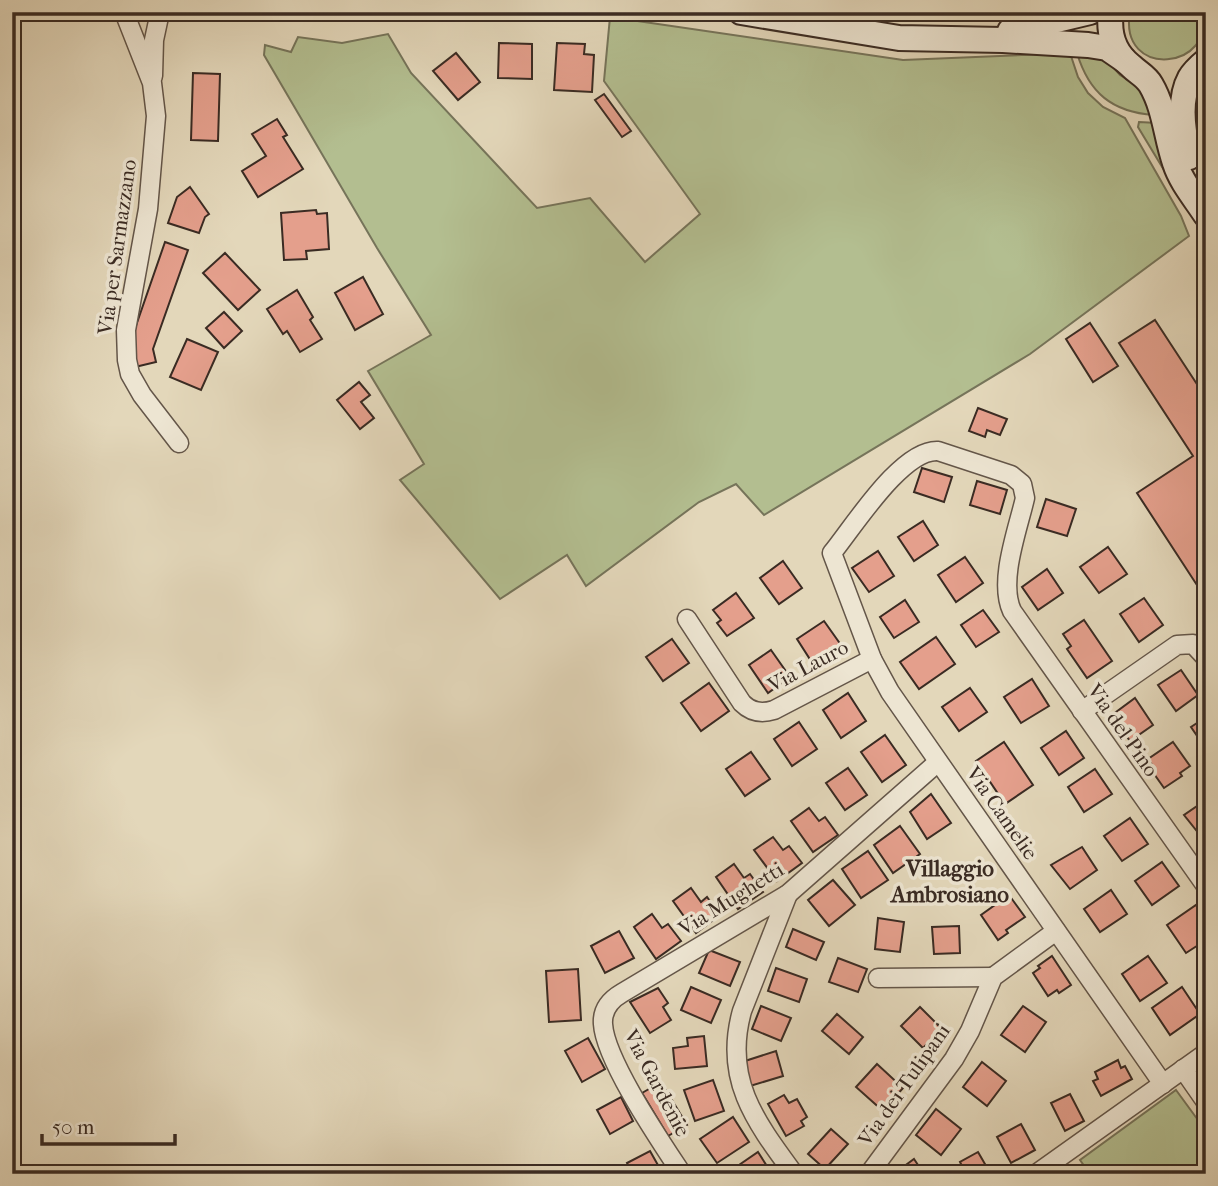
<svg xmlns="http://www.w3.org/2000/svg" width="1218" height="1186" font-family="'IM FELL French Canon',serif">
	<style>
		.green { fill: #b3be90; stroke: #76745a; stroke-width: 2 }
		.building { fill: #e49f8c; stroke: #3a2b23; stroke-width: 2 }
		.lines { fill: none; stroke-linecap: round; stroke-linejoin: round }
		.street-casing { stroke: #645649; stroke-width: 21 }
		.secondary-casing { stroke: #3a2b23; stroke-width: 28 }
		.street { stroke: #ede5d2; stroke-width: 18 }
		.secondary { stroke: #ede5d2; stroke-width: 24 }
		.labels { text-anchor: middle; stroke-width: 7; stroke-linejoin: round; paint-order: stroke }
		.street-label { font-size: 21px; fill: #3a2b23; stroke: #ede5d2 }
		.neighbourhood-label { font-size: 23px; font-weight: bold; fill: #3a2b23; stroke: #ede5d2 }
	</style>
	<rect width="100%" height="100%" fill="#e3d7ba"/>
	<filter id="stains"><feTurbulence type="fractalNoise" baseFrequency=".00286" numOctaves="4"/><feColorMatrix values="0 0 0 0 .2 0 0 0 0 .09 0 0 0 0 .02 0 0 0 .5 -.17"/></filter>
	<radialGradient id="worn" r=".72"><stop offset=".6" stop-color="#630" stop-opacity="0"/><stop offset="1" stop-color="#630" stop-opacity=".3"/></radialGradient>
	<g class="green">
		<path d="M1130,12H1201C1218,69 1118,81 1130,12Z"/>
		<path d="M610,17L903,60L1070,53L1078,77L1088,93L1103,107L1125,118L1181,216L1189,236L1030,354L764,515L736,484L699,502L586,586L567,555L500,599L400,480L424,464L368,371L431,335L377,248L264,55L265,45L291,52L298,37L342,43L388,34L411,73L537,208L590,198L645,262L700,214L604,81Z"/>
		<path d="M1077,53L1108,61L1120,75L1137,85L1154,115C1112,112 1089,93 1077,53Z"/>
		<path d="M1206,80V175C1197,148 1183,101 1206,80Z"/>
		<path d="M1139,122L1157,123L1173,185L1138,127Z"/>
		<path d="M1176,1090L1206,1131V1174H1090L1080,1160Z"/>
	</g>
	<g class="building">
		<path d="M499,43L532,44V79L498,78Z"/>
		<path d="M557,43L585,44L584,54L594,55L592,92L554,90Z"/>
		<path d="M456,53L480,82L458,100L433,71Z"/>
		<path d="M193,73L220,74L218,141L191,140Z"/>
		<path d="M604,94L631,131L622,137L595,100Z"/>
		<path d="M277,119L287,135L283,137L303,169L258,197L242,171L266,156L252,134Z"/>
		<path d="M190,187L209,214L205,217L199,233L168,223L177,197Z"/>
		<path d="M316,210L317,214L327,213L329,249L306,251L307,259L284,260L281,213Z"/>
		<path d="M165,242L188,250L153,349L156,362L135,367L130,343Z"/>
		<path d="M225,253L260,290L238,310L203,273Z"/>
		<path d="M363,277L383,314L355,330L335,293Z"/>
		<path d="M297,290L313,317L310,320L322,339L300,352L287,331L283,334L267,309Z"/>
		<path d="M224,312L242,331L224,348L206,328Z"/>
		<path d="M1155,320L1206,398V599L1137,493L1193,456L1119,343Z"/>
		<path d="M1090,323L1118,366L1093,382L1066,339Z"/>
		<path d="M187,339L218,352L201,390L170,377Z"/>
		<path d="M359,382L370,395L361,402L374,418L360,429L337,400Z"/>
		<path d="M978,408L1007,419L1000,435L987,430L985,437L969,431Z"/>
		<path d="M922,468L952,477L944,502L914,492Z"/>
		<path d="M977,481L1007,490L1000,514L970,505Z"/>
		<path d="M1046,499L1076,509L1067,536L1037,527Z"/>
		<path d="M923,521L938,545L914,561L898,537Z"/>
		<path d="M1108,547L1127,574L1099,593L1080,567Z"/>
		<path d="M878,551L894,576L869,592L852,568Z"/>
		<path d="M965,557L983,583L956,602L938,575Z"/>
		<path d="M783,561L802,588L779,604L760,578Z"/>
		<path d="M1047,569L1063,593L1038,610L1022,587Z"/>
		<path d="M736,593L754,618L727,636L717,623L721,620L713,610Z"/>
		<path d="M1144,598L1163,625L1139,642L1120,614Z"/>
		<path d="M905,600L919,622L894,638L880,617Z"/>
		<path d="M983,610L999,632L976,647L961,625Z"/>
		<path d="M1084,620L1112,661L1087,678L1067,649L1071,646L1063,634Z"/>
		<path d="M824,621L841,645L813,664L797,639Z"/>
		<path d="M936,637L955,664L919,689L900,662Z"/>
		<path d="M672,639L689,663L663,681L646,657Z"/>
		<path d="M771,650L790,677L768,693L749,665Z"/>
		<path d="M1181,670L1198,695L1176,711L1158,685Z"/>
		<path d="M1032,679L1049,706L1021,723L1004,697Z"/>
		<path d="M709,683L729,711L701,731L681,703Z"/>
		<path d="M970,688L987,712L959,731L942,707Z"/>
		<path d="M848,693L866,721L841,738L823,710Z"/>
		<path d="M1135,698L1153,725L1130,741L1112,715Z"/>
		<path d="M1206,717V749L1191,727Z"/>
		<path d="M799,722L817,749L792,766L774,739Z"/>
		<path d="M1066,731L1084,758L1059,775L1041,748Z"/>
		<path d="M885,735L906,765L882,782L861,752Z"/>
		<path d="M1004,742L1033,785L1005,804L976,761Z"/>
		<path d="M1173,742L1190,766L1180,773L1182,776L1164,788L1152,771L1155,769L1148,759Z"/>
		<path d="M751,752L770,779L745,796L726,769Z"/>
		<path d="M848,768L867,795L845,810L826,783Z"/>
		<path d="M1095,769L1112,794L1084,812L1068,787Z"/>
		<path d="M931,794L951,823L927,839L910,812Z"/>
		<path d="M1206,800V839L1204,840L1184,815Z"/>
		<path d="M809,808L819,821L825,817L838,835L813,852L791,821Z"/>
		<path d="M1130,818L1148,844L1122,861L1104,836Z"/>
		<path d="M900,826L920,854L893,873L874,845Z"/>
		<path d="M773,837L783,850L789,846L802,863L777,881L754,850Z"/>
		<path d="M1082,847L1097,870L1070,889L1051,865Z"/>
		<path d="M868,851L888,880L861,898L842,869Z"/>
		<path d="M1162,862L1179,886L1152,905L1135,881Z"/>
		<path d="M734,864L744,878L750,874L763,892L738,909L716,877Z"/>
		<path d="M833,880L855,905L829,926L808,900Z"/>
		<path d="M691,888L701,902L707,897L720,915L696,933L673,901Z"/>
		<path d="M1111,890L1127,914L1100,932L1084,909Z"/>
		<path d="M1009,895L1025,917L1006,930L1008,933L998,940L981,915Z"/>
		<path d="M1196,905L1206,920V940L1186,953L1167,925Z"/>
		<path d="M652,914L662,928L668,924L681,941L656,959L634,927Z"/>
		<path d="M878,918L904,922L900,952L875,949Z"/>
		<path d="M959,926L960,953L934,954L932,927Z"/>
		<path d="M793,929L824,942L816,960L786,947Z"/>
		<path d="M619,931L634,958L605,973L591,946Z"/>
		<path d="M709,950L740,962L730,986L699,973Z"/>
		<path d="M1052,956L1071,985L1059,993L1057,990L1048,996L1033,973L1040,968L1038,966Z"/>
		<path d="M1148,956L1167,983L1140,1001L1122,974Z"/>
		<path d="M838,958L867,969L858,992L829,982Z"/>
		<path d="M776,968L807,979L799,1002L768,991Z"/>
		<path d="M578,969L581,1020L549,1022L546,971Z"/>
		<path d="M691,987L721,1000L711,1023L681,1010Z"/>
		<path d="M1182,987L1200,1014L1170,1035L1152,1008Z"/>
		<path d="M658,988L668,1003L663,1007L671,1020L650,1033L630,1002Z"/>
		<path d="M761,1006L791,1018L781,1041L752,1029Z"/>
		<path d="M1023,1006L1046,1022L1025,1052L1001,1035Z"/>
		<path d="M920,1007L942,1029L923,1048L901,1026Z"/>
		<path d="M837,1014L863,1037L849,1054L822,1031Z"/>
		<path d="M704,1036L707,1066L675,1069L673,1048L688,1046L687,1038Z"/>
		<path d="M588,1038L605,1069L582,1082L565,1051Z"/>
		<path d="M776,1051L783,1076L750,1086L742,1062Z"/>
		<path d="M1118,1060L1121,1068L1125,1066L1132,1079L1101,1096L1093,1081L1098,1079L1095,1072Z"/>
		<path d="M982,1062L1006,1081L987,1106L963,1087Z"/>
		<path d="M877,1064L903,1088L883,1111L856,1087Z"/>
		<path d="M713,1080L724,1111L695,1121L684,1090Z"/>
		<path d="M661,1082L687,1125L668,1136L642,1093Z"/>
		<path d="M1070,1094L1084,1121L1065,1131L1051,1103Z"/>
		<path d="M784,1095L789,1103L797,1099L807,1117L801,1121L804,1126L786,1136L768,1104Z"/>
		<path d="M621,1097L633,1121L610,1134L597,1110Z"/>
		<path d="M936,1109L961,1129L941,1155L916,1135Z"/>
		<path d="M733,1117L749,1142L717,1163L700,1139Z"/>
		<path d="M1021,1124L1035,1150L1011,1163L997,1137Z"/>
		<path d="M831,1129L848,1144L825,1169L808,1154Z"/>
		<path d="M650,1151L663,1174H633L627,1163Z"/>
		<path d="M758,1152L772,1174H738L743,1171L739,1165Z"/>
		<path d="M978,1152L989,1171L985,1174H952L962,1166L960,1162Z"/>
		<path d="M914,1159L924,1174H895V1173Z"/>
	</g>
	<g class="lines">
		<defs>
			<g id="street">
				<path d="M124,12L152,83L156,116L148,209L126,330L127,360L130,374L142,395L179,443"/>
				<path d="M153,76L154,40L160,12"/>
				<path d="M687,619L742,703C751,712 761,714 774,710L872,659"/>
				<path d="M1082,711L1177,645L1193,644L1206,658"/>
				<path d="M788,894L742,1011C723,1079 755,1121 794,1174"/>
				<path d="M878,978L993,977"/>
				<path d="M1183,1069L1206,1102"/>
				<path d="M1163,1084L890,692L872,659L832,553C854,526 902,449 938,451L1011,475L1022,484L1025,498C1018,529 998,581 1012,611L1206,886"/>
				<path d="M682,1174C661,1142 605,1060 603,1024C602,1010 610,1000 622,993L788,894L938,762"/>
				<path d="M869,1174L954,1059L970,1031L993,977L1056,931"/>
				<path d="M1036,1174L1206,1053"/>
			</g>
			<g id="secondary">
				<path d="M741,12L899,38L1003,40L1088,45L1107,48L1123,59"/>
				<path d="M1111,12C1108,33 1114,53 1131,66C1138,73 1146,76 1151,85C1165,109 1166,137 1175,163C1181,182 1195,198 1206,215"/>
				<path d="M1010,31L1090,12"/>
				<path d="M1189,157C1183,133 1178,100 1190,78C1194,71 1200,66 1206,61"/>
			</g>
		</defs>
		<use href="#street" class="street-casing"/>
		<use href="#secondary" class="secondary-casing"/>
		<use href="#street" class="street"/>
		<use href="#secondary" class="secondary"/>
	</g>
	<g class="labels">
		<g class="street-label">
			<text transform="translate(117 247) rotate(-82)" y="7">Via per Sarmazzano</text>
			<text transform="translate(808 666) rotate(-28)" y="7">Via Lauro</text>
			<text transform="translate(1123 730) rotate(55)" y="7">Via del Pino</text>
			<text transform="translate(1002 813) rotate(55)" y="7">Via Camelie</text>
			<text transform="translate(731 899) rotate(-32)" y="7">Via Mughetti</text>
			<text transform="translate(657 1083) rotate(62)" y="7">Via Gardenie</text>
			<text transform="translate(904 1085) rotate(-55)" y="7">Via dei Tulipani</text>
		</g>
		<g class="neighbourhood-label">
			<text x="950" y="876">Villaggio<tspan x="950" dy="26">Ambrosiano</tspan></text>
		</g>
	</g>
	<rect width="1218" height="1186" fill="none" stroke="#e3d7ba" stroke-width="42"/>
	<rect x="14" y="14" width="1190" height="1158" fill="none" stroke="#3a2b23" stroke-width="3.5"/>
	<rect x="21" y="21" width="1176" height="1144" fill="none" stroke="#3a2b23" stroke-width="2"/>
	<path d="M42 1134v10h133v-10" fill="none" stroke="#3a2b23" stroke-width="3.5"/>
	<text x="52" y="1134" font-size="21" fill="#3a2b23" stroke="#ede5d2" stroke-width="5" paint-order="stroke">50 m</text>
	<rect width="100%" height="100%" filter="url(#stains)"/>
	<rect width="100%" height="100%" fill="url(#worn)"/>
</svg>
